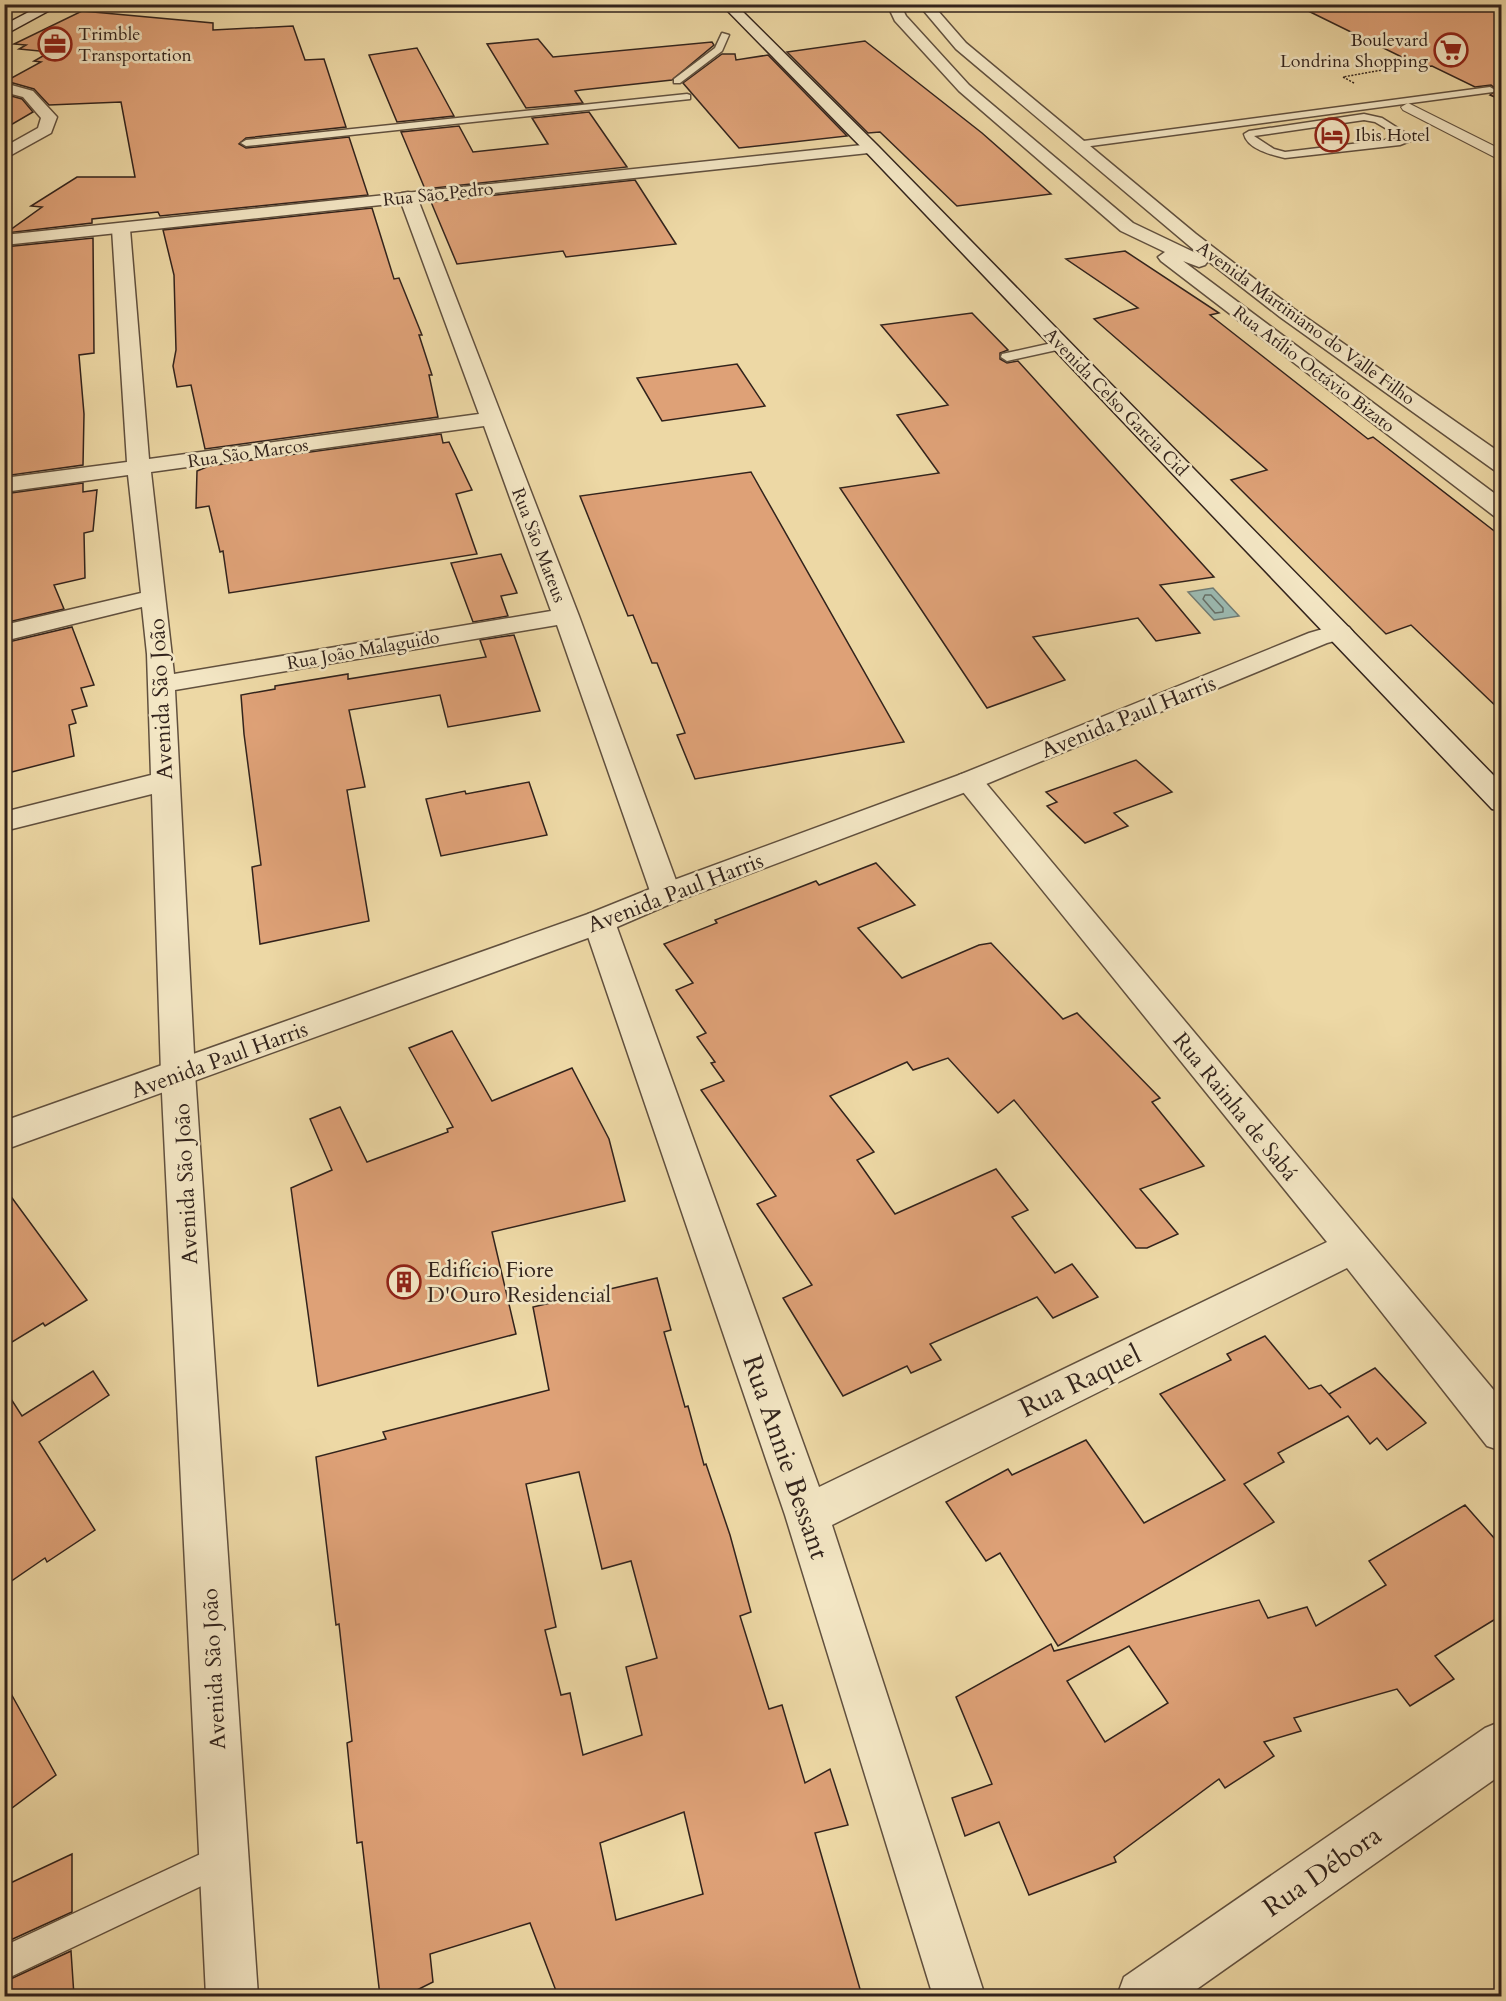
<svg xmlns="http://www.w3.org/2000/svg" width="1506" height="2001" font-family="Cardo,serif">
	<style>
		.water { fill: #9bb8af; stroke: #717c74; stroke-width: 1.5 }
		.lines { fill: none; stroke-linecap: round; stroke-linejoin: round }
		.shore { stroke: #666e66; stroke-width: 1.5 }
		.building { fill: #dea177; stroke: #32231c; stroke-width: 1.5; fill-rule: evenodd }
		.service-casing { stroke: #61503e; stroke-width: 3 }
		.pedestrian-casing { stroke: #61503e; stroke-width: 2 }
		.minor-casing { stroke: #61503e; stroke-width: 3 }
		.tertiary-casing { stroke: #61503e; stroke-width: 3 }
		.secondary-casing { stroke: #32231c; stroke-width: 3 }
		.path { stroke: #32231c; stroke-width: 1.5; stroke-dasharray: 2 1.5; stroke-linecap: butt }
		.service { fill: #f3e6c4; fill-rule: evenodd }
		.pedestrian { fill: #f3e6c4; fill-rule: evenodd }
		.minor { fill: #f3e6c4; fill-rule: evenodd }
		.tertiary { fill: #f3e6c4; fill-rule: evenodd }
		.secondary { fill: #f3e6c4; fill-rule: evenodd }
		.labels { text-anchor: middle; stroke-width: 5; stroke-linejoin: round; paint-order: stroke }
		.far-poi-label { font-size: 18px; fill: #32231c; stroke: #f3e6c4; text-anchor: start }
		.far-street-label { font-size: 18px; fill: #32231c; stroke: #f3e6c4 }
		.street-label { font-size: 22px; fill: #32231c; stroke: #f3e6c4 }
		.poi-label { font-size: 22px; fill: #32231c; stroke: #f3e6c4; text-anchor: start }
		.near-street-label { font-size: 27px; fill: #32231c; stroke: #f3e6c4 }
	</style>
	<rect width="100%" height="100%" fill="#edd8a5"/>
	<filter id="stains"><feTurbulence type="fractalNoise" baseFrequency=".00333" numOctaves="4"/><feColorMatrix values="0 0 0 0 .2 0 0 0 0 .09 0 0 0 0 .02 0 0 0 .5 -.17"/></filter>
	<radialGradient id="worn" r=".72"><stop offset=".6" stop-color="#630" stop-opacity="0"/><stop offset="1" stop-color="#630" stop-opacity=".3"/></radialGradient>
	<path class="water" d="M1213,588L1239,616L1214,620L1188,592Z"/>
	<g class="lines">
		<path class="shore" d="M1205,595H1211L1223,608V612L1215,613L1203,599Z"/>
	</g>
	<g class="building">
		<path d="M1294,4H1502V100L1490,95L1497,90L1491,85L1475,87L1432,66L1422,67Z"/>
		<path d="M82,11L213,23V30L293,26L305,60L324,59L346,127L246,138L239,144L246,148L349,137L368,195L160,216L158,212L92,219V223L6,233L42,207L31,206L77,177H135L121,102L49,105L34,89L6,81L41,62L34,61L50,52L19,49L26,45L14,44Z"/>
		<path d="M538,39L553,57L712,42L714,45L672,80L581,90L575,91L583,103L526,108L487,44Z"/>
		<path d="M865,41L982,133L1051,194L957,206L880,132L868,133L787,52Z"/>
		<path d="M417,48L454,116L397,122L369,55Z"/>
		<path d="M722,54H735L736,60L768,55L847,136L739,148L683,83Z"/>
		<path d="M4,94L22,99L33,112L4,129Z"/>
		<path d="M589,112L627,167L425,189L401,132L459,126L473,152L548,144L532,118Z"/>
		<path d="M635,180L676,244L566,257L563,251L457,264L431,202Z"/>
		<path d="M372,208L394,279L399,278L422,335H419L432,375H429L438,417L205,449L191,385L177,387L173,366L176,350L174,275L163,230Z"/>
		<path d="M93,238L94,353L79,355L84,414L83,465L4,476V247Z"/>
		<path d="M1125,251L1219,313L1210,315L1368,439L1373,437L1502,537V712L1411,625L1386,634L1231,480L1267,470L1094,319L1138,308L1066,259Z"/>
		<path d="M972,313L1008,350L1000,353V359L1007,363L1018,361L1214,577L1160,585L1200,633L1156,641L1138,618L1033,637L1065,680L987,708L840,488L939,473L897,415L948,405L881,325Z"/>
		<path d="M737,364L765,406L662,421L637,378Z"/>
		<path d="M441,434L443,443L449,442L472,490L456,494L477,554L229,593L223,551L220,552L209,506L196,508L197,471L209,466Z"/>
		<path d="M751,472L904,742L695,779L677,735L685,733L657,663H652L633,615L628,616L580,496Z"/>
		<path d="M83,483V492L97,490L93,531L84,533L85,578L54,585L64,609L4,623V494Z"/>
		<path d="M501,554L517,593L501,596L508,616L473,622L451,563Z"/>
		<path d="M72,627L94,685L81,688L87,706L72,710L76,723L69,725L74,756L4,774V643Z"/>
		<path d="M514,635L540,711L448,727L440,695L349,710L365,787L347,790L369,921L260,944L252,867L261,865L244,734L241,695L275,689V686L348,674V679L486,657L480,640Z"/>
		<path d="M1136,760L1172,792L1114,813L1128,826L1085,843L1047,806L1057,802L1046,792Z"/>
		<path d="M529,782L547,835L441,856L426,799L465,791L466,794Z"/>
		<path d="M876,863L915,905L858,928L902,978L979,945L991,943L1063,1019L1077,1013L1160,1098L1152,1102L1204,1166L1140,1189L1178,1234L1147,1248H1136L1014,1100L998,1113L948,1058L913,1070L907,1062L830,1096L874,1152L857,1160L895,1214L996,1169L1028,1210L1012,1217L1055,1273L1072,1264L1098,1297L1053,1318L1037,1297L930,1344L941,1360L911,1373L907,1366L843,1396L783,1298L812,1285L757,1204L776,1196L701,1090L724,1081L711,1063L715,1062L697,1037L706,1033L676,990L693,983L664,944L717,923L715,920L759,903L816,881L819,885Z"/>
		<path d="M452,1031L492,1101L572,1068L609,1139L625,1201L492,1232L516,1334L318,1386L291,1188L332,1170L310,1119L340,1107L367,1162L448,1132L447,1129L453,1127L409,1048Z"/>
		<path d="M4,1187L87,1300L45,1326L43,1323L4,1347Z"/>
		<path d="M657,1278L671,1330L664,1332L685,1407L688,1406L704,1465L706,1464L730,1535L751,1612L740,1616L769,1709L782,1705L805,1783L830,1769L848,1825L815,1833L862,1996H558L530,1923L430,1954L433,1982L405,1996H380L362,1842L357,1843L347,1743L352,1741L339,1624L336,1625L316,1457L386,1439L383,1432L549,1390L533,1307ZM579,1472L602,1569L631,1561L657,1658L626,1667L642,1735L583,1755L570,1693L561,1695L545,1630L556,1627L526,1484ZM684,1812L703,1894L616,1920L600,1843Z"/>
		<path d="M1265,1336L1309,1389L1321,1385L1341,1408L1329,1394L1375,1368L1426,1423L1387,1450L1377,1438L1370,1444L1348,1416L1278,1453L1284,1462L1244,1484L1274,1522L1058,1646L1000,1553L986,1561L946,1502L1008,1469L1012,1475L1086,1440L1144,1523L1225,1480L1160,1394L1231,1360L1227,1354Z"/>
		<path d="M93,1371L109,1395L39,1442L95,1530L47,1562L45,1558L4,1586V1388L22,1416Z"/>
		<path d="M1465,1505L1502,1547V1615L1435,1656L1454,1679L1410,1706L1397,1689L1294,1718L1301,1731L1264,1742L1274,1756L1225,1788L1219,1779L1114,1857L1116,1862L1029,1895L999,1822L965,1836L952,1798L992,1784L956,1697L1051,1644L1054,1651L1259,1600L1268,1618L1307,1607L1316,1626L1386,1585L1369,1561ZM1129,1646L1168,1703L1105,1742L1067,1681Z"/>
		<path d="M4,1681L56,1775L4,1814Z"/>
		<path d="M72,1854V1912L4,1943V1886Z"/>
		<path d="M71,1951L74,1996H4V1982Z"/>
	</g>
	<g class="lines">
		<defs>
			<g id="service">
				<path d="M722,33L729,35L722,51L680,83H674V79L715,48Z"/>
				<path d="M1490,87L1495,90L1493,92L1076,148L1071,145L1076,142Z"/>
				<path d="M687,94L690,95V99L246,146L241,143L246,140Z"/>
				<path d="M1364,114L1382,118L1415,139L1400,145L1285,158C1272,155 1247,149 1244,134L1249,131ZM1364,120L1375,122L1402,138L1285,152L1274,149L1254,136Z"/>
				<path d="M1061,341L1066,342L1067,345L1066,348L1007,361L1001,357L1002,354Z"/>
				<path d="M224,1843L235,1848L240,1859L235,1870L4,1980V1946Z"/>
			</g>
			<path id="pedestrian" d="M1408,103L1502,150V161L1403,110L1401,107Z"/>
			<g id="minor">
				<path d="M4,83L33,91L57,117L51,133L4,159V147L38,128L41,118L23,97L4,92Z"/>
				<path d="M408,192L414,193L417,197L579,616L681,894L677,901L666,905L655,901L651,894L557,625L175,690L195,1073L258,1996H206L161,1073L152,794L4,831V812L151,775L147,654L142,607L4,641V625L141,593L128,475L4,492V478L127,462L112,229L115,225H127L130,229L149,459L479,414L399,197L402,193ZM484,426L551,611L174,674L151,472Z"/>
				<path d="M969,772L979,775L1502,1400V1451L1487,1446L1347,1268L832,1525L985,1996H933L785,1515L583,922L588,914L599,911L610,914L615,922L819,1487L1327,1242L959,787L955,781L959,775Z"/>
				<path d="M1502,1721V1774L1187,1996H1117L1124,1977L1485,1728Z"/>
			</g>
			<g id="tertiary">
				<path d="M887,4H900L906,16L969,85L1133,223L1200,255L956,49L918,4H932L966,43L1196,234L1294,309L1502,454V472L1494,470L1280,317L1208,261L1205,265L1199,267L1183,261L1502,499V518L1494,516L1161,261L1158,257L1165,252L1121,231L959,91L895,21Z"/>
				<path d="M872,144L880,149L878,152L4,245V235Z"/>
				<path d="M1340,624L1349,627L1353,632L1349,637L1327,643L979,787L677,901L610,930L4,1150V1121L588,914L655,887L959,775L1309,633Z"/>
			</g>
			<g id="secondary">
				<path d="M44,4H61L4,35V25Z"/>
				<path d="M721,4H735L878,146L1502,784V811L1492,809L866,152Z"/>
			</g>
		</defs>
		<use href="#service" class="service-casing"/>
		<use href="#pedestrian" class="pedestrian-casing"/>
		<use href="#minor" class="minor-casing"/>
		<use href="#tertiary" class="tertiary-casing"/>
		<use href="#secondary" class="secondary-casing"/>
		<path class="path" d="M1354,83L1343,77L1415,64"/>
		<use href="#service" class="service"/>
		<use href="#pedestrian" class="pedestrian"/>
		<use href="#minor" class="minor"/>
		<use href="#tertiary" class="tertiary"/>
		<use href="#secondary" class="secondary"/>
	</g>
	<defs>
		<symbol id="office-ring" viewBox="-11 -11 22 22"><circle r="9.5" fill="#f3e6c4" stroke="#8f2418" stroke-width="1.5"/><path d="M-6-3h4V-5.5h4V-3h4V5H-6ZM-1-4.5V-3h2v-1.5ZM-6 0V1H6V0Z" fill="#8f2418"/></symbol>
		<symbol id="supermarket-ring" viewBox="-11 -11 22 22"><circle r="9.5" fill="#f3e6c4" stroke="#8f2418" stroke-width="1.5"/><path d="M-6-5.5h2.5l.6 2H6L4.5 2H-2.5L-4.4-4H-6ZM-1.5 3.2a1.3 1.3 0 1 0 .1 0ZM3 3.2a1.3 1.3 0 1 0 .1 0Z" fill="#8f2418"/></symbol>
		<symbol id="hotel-ring" viewBox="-11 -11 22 22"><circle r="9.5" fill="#f3e6c4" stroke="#8f2418" stroke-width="1.5"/><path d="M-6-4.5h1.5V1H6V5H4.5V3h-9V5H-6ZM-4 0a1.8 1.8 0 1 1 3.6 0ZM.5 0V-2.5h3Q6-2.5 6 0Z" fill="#8f2418"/></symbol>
		<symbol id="building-ring" viewBox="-11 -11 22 22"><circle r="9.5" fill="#f3e6c4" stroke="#8f2418" stroke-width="1.5"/><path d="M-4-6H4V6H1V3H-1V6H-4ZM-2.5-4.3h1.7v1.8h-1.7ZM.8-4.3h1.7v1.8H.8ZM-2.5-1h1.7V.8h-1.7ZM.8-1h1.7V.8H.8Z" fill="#8f2418"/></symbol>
	</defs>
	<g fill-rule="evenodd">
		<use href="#office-ring" x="36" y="25" width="38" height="38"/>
		<use href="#supermarket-ring" x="1432" y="31" width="38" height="38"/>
		<use href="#hotel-ring" x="1313" y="116" width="38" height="38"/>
		<use href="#building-ring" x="385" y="1263" width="38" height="38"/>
	</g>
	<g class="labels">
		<g class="far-poi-label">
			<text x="78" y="40">Trimble<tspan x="78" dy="21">Transportation</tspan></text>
			<text x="1428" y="46" text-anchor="end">Boulevard<tspan x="1428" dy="21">Londrina Shopping</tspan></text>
			<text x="1355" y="141">Ibis Hotel</text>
		</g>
		<g class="far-street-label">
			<text transform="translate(438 194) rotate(-6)" y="6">Rua São Pedro</text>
			<text transform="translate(1306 323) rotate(36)" y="6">Avenida Martiniano do Valle Filho</text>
			<text transform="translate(1314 369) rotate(37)" y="6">Rua Atílio Octávio Bizato</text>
			<text transform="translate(1116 402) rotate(46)" y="6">Avenida Celso Garcia Cid</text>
			<text transform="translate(248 453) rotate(-8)" y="6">Rua São Marcos</text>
			<text transform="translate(539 545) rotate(69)" y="6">Rua São Mateus</text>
			<text transform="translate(363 650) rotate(-10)" y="6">Rua João Malaguido</text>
		</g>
		<g class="street-label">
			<text transform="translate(160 699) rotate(-93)" y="8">Avenida São João</text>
			<text transform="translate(1128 716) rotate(-22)" y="8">Avenida Paul Harris</text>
			<text transform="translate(675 892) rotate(-21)" y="8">Avenida Paul Harris</text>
			<text transform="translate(219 1059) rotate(-20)" y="8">Avenida Paul Harris</text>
			<text transform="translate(1236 1106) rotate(51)" y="8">Rua Rainha de Sabá</text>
			<text transform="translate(185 1184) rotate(-93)" y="8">Avenida São João</text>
			<text transform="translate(213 1669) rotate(-93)" y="8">Avenida São João</text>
		</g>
		<g class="poi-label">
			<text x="427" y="1277">Edifício Fiore<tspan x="427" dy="25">D'Ouro Residencial</tspan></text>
		</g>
		<g class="near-street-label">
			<text transform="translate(1080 1381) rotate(-26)" y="9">Rua Raquel</text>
			<text transform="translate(786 1457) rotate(71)" y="9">Rua Annie Bessant</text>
			<text transform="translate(1322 1871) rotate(-35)" y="9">Rua Débora</text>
		</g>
	</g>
	<rect width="1506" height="2001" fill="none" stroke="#edd8a5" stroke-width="24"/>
	<rect x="6" y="6" width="1494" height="1989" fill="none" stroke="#32231c" stroke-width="3"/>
	<rect x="12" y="12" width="1482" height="1977" fill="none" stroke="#32231c" stroke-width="1.5"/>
	<rect width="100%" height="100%" filter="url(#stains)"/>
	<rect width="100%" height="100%" fill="url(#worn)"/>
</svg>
